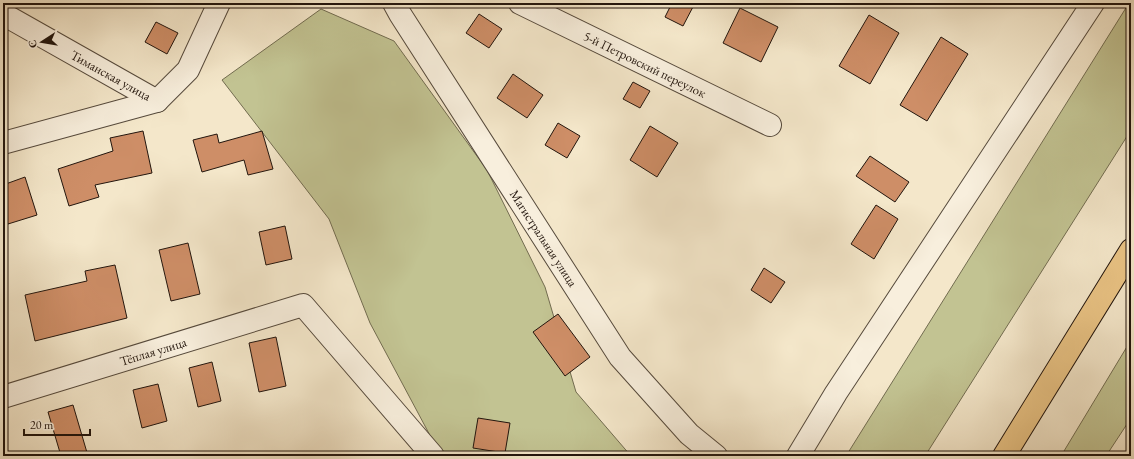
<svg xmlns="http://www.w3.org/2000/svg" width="1134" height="459" font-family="'EB Garamond',serif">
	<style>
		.green { fill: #c2c392; stroke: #726c50 }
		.building { fill: #ce8e67; stroke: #22150d }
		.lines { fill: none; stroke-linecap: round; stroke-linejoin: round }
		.minor-casing { stroke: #564a3c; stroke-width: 24 }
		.primary-casing { stroke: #22150d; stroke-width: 24 }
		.minor { stroke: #f8efdd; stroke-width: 22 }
		.primary { stroke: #eac485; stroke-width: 22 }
		.labels { text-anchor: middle; stroke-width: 3; stroke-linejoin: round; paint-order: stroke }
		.street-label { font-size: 13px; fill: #22150d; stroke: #f8efdd }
	</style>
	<rect width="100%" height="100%" fill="#f4e7ca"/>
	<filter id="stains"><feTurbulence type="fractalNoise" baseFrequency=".005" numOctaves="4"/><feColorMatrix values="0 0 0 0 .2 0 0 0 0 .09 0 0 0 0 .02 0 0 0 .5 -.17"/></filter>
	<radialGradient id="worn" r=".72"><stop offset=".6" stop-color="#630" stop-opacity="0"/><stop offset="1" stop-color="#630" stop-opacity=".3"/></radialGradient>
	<g class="green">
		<path d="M1129,3H1131V130L925,456H846Z"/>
		<path d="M321,9L394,41L487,170L545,287L576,392L631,456H441L370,323L329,219L222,80Z"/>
		<path d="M1131,340V418L1106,456H1061Z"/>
	</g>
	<g class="building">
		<path d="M672,3H695L683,26L665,17Z"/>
		<path d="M740,8L778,27L761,62L723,43Z"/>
		<path d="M479,14L502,29L489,48L466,33Z"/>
		<path d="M869,15L899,33L870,84L839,66Z"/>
		<path d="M156,22L178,33L167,54L145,42Z"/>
		<path d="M941,37L968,54L927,121L900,105Z"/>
		<path d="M513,74L543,95L527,118L497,98Z"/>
		<path d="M633,82L650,91L640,108L623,99Z"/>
		<path d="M558,123L580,136L567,158L545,145Z"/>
		<path d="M650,126L678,143L657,177L630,160Z"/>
		<path d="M143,131L152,173L95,185L99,197L69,206L58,169L113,151L110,138Z"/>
		<path d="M262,131L273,169L248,175L244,160L202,172L193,140L217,134L219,143Z"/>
		<path d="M870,156L909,182L895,202L856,176Z"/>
		<path d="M25,177L37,215L8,224L3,209V185Z"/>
		<path d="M876,205L898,219L874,259L851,244Z"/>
		<path d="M285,226L292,259L266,265L259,232Z"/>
		<path d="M188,243L200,294L171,301L159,250Z"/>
		<path d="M115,265L127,318L35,341L25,295L87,281L85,271Z"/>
		<path d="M764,268L785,282L771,303L751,290Z"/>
		<path d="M558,314L590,357L565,376L533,332Z"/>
		<path d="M276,337L286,386L259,392L249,343Z"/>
		<path d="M212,362L221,401L198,407L189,368Z"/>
		<path d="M158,384L167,421L142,428L133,390Z"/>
		<path d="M73,405L88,456H61L48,412Z"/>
		<path d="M478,418L510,423L505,453L473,448Z"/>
	</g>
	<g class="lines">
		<defs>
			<g id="minor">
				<path d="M394,3L400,14L620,357L689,434L716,456"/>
				<path d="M520,3L770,125"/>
				<path d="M3,14L157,101"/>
				<path d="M3,143L157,101L188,70L219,3"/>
				<path d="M3,397L303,305L433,456"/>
				<path d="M798,456L836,393L1093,3"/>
			</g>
			<path id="primary" d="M1004,456L1131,250"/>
		</defs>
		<use href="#minor" class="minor-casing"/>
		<use href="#primary" class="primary-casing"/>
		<use href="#minor" class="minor"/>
		<use href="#primary" class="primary"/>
	</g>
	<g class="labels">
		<g class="street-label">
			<text transform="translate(645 64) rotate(26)" y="5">5-й Петровский переулок</text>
			<text transform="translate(111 75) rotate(29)" y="5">Тиманская улица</text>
			<text transform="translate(544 238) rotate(57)" y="5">Магистральная улица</text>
			<text transform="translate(153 351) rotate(-17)" y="5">Тёплая улица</text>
		</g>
	</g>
	<rect width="1134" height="459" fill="none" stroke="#f4e7ca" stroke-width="16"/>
	<rect x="4" y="4" width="1126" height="451" fill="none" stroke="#22150d" stroke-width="2"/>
	<rect x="8" y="8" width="1118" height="443" fill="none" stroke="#22150d"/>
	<g transform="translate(42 42) rotate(258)" stroke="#f8efdd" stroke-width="3" paint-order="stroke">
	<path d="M0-3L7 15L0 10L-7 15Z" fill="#22150d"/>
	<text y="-6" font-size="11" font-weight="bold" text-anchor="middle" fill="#22150d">С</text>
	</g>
	<path d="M24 429v6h66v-6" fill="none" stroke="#22150d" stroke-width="2"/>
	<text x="30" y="429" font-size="12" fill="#22150d" stroke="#f8efdd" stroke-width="3" paint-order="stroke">20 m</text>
	<rect width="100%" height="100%" filter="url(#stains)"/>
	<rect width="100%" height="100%" fill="url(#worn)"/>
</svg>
